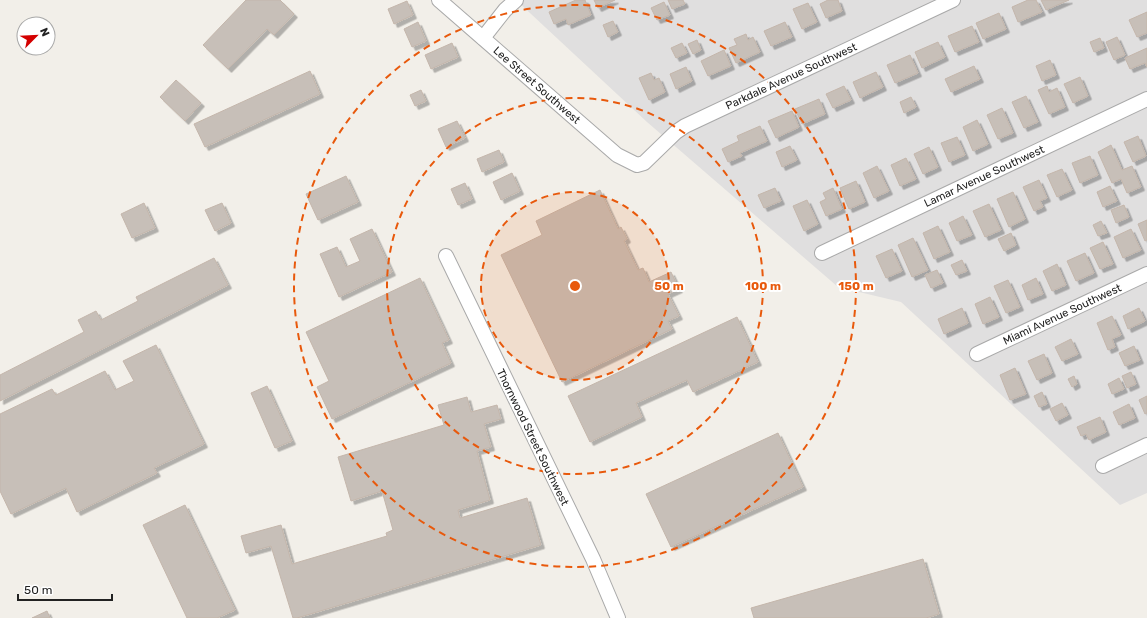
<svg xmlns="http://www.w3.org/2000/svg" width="1147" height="618" font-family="Rubik,sans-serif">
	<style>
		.residential { fill: #e0dfdf }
		.building { fill: #c7bfb8; stroke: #c4b6ab; filter: url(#shadow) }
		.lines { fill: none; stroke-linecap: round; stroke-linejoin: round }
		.street-casing { stroke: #a9a9a9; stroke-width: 16 }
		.street { stroke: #fff; stroke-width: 14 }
		.ring { fill: none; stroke: #e8590c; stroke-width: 2; stroke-dasharray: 7 5 }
		.labels { text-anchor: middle; stroke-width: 4; stroke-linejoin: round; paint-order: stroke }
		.street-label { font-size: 11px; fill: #222; stroke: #fff }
		.centre { fill: #e8590c; stroke: #fff; stroke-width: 2 }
		.ring-label { font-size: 12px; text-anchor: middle; font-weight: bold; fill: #e8590c; stroke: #fff; stroke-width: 4; stroke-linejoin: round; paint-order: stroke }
	</style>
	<defs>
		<filter id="shadow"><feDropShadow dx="3.5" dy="3.5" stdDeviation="0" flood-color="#0004"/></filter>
	</defs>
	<rect width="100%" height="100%" fill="#f2efe9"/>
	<path class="residential" d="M516,0H1147V493L1120,505L901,302L838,287L647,122Z"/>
	<g class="building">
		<path d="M246,0H280L294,14L274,35L267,29L228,69L203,45Z"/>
		<path d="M576,0H585L591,15L568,25L566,19L554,24L549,12Z"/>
		<path d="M594,0H615L598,8Z"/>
		<path d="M668,0H683L685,4L672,9Z"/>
		<path d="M828,0H838L842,11L826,18L820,4Z"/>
		<path d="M1028,0H1036L1042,12L1018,22L1012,7Z"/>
		<path d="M1041,0H1069L1046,10Z"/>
		<path d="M407,1L413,15L394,24L388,9Z"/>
		<path d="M664,2L670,15L657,20L651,8Z"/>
		<path d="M808,3L817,22L802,29L793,9Z"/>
		<path d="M1147,12V33L1137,37L1129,20Z"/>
		<path d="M999,13L1006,29L983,39L976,23Z"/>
		<path d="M613,21L618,32L608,37L603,25Z"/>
		<path d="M418,22L426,41L412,47L404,29Z"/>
		<path d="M785,22L792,37L771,46L764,31Z"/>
		<path d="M972,26L979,42L955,52L948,36Z"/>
		<path d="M746,34L748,40L753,37L760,52L736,63L729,48L737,45L734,39Z"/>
		<path d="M1117,37L1125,55L1114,60L1106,42Z"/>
		<path d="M1100,38L1104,48L1094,52L1090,42Z"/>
		<path d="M697,40L701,50L693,54L688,44Z"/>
		<path d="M938,42L945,57L922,68L915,52Z"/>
		<path d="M452,43L458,57L431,69L425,55Z"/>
		<path d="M682,43L687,53L676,58L671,48Z"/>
		<path d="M1147,48V67L1145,63L1130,69L1125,58Z"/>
		<path d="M724,50L731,66L708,76L701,61Z"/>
		<path d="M910,55L918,73L895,83L887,65Z"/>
		<path d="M1050,60L1056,75L1042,81L1036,66Z"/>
		<path d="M974,66L980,79L951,92L945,79Z"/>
		<path d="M686,67L692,81L676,89L670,74Z"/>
		<path d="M310,71L320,94L205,147L194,124Z"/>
		<path d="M876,72L883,87L860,98L853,82Z"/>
		<path d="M651,73L654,80L659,78L665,92L649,100L639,78Z"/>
		<path d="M1080,77L1088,96L1073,103L1064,84Z"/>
		<path d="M176,80L201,103L185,121L160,97Z"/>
		<path d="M844,86L851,100L833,108L826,94Z"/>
		<path d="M1047,86L1049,92L1057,88L1065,107L1049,114L1038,90Z"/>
		<path d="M421,90L426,101L415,106L410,95Z"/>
		<path d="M1026,96L1038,122L1024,128L1012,102Z"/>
		<path d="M911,97L916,107L904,113L900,102Z"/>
		<path d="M819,99L825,114L802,124L795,109Z"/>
		<path d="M1002,108L1013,133L998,139L987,115Z"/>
		<path d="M792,111L799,127L776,138L768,121Z"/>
		<path d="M977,120L988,144L973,151L963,127Z"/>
		<path d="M457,121L465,138L446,147L438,129Z"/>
		<path d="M760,126L767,141L740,153L742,156L728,162L722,149L739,141L737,136Z"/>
		<path d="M1138,136L1146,156L1133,162L1124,142Z"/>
		<path d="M957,137L965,155L949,162L941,143Z"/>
		<path d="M1111,145L1122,170L1132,166L1141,187L1127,193L1121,179L1112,183L1098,152Z"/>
		<path d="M790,146L797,160L782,167L776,152Z"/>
		<path d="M929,147L938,167L923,174L914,154Z"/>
		<path d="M499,150L504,162L482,172L477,159Z"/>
		<path d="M1090,156L1098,175L1080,183L1072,163Z"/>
		<path d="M906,158L916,179L900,186L891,165Z"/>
		<path d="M877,166L889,191L874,198L863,173Z"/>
		<path d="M1062,169L1072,190L1057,197L1047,175Z"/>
		<path d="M512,173L520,191L501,200L493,182Z"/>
		<path d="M346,176L358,202L318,220L306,194Z"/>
		<path d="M1039,180L1047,198L1040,201L1043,207L1034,211L1023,187Z"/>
		<path d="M856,181L865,202L849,209L840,188Z"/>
		<path d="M465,183L472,199L458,205L451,189Z"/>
		<path d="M1110,186L1117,201L1103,207L1097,192Z"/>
		<path d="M775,188L781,201L764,208L758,195Z"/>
		<path d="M833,188L842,209L826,216L820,202L826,199L823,193Z"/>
		<path d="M600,190L618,229L621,227L627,239L624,241L638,270L643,268L649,282L671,272L679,289L668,294L679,316L668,321L672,329L562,382L501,255L542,235L536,221Z"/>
		<path d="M1013,192L1025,219L1009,227L997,199Z"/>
		<path d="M807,200L818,224L804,231L793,206Z"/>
		<path d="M144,203L155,228L132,238L121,214Z"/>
		<path d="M222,203L231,223L215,231L205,210Z"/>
		<path d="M989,204L1001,230L985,237L973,211Z"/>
		<path d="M1124,205L1129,217L1116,223L1111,210Z"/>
		<path d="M963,216L972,235L957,241L949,223Z"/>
		<path d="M1147,220V240L1145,241L1138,224Z"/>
		<path d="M1101,221L1107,233L1098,236L1093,225Z"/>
		<path d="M938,226L950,252L934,259L923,233Z"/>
		<path d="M372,229L392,272L339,297L320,254L337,247L346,267L360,261L350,239Z"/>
		<path d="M1131,229L1141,250L1123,258L1114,237Z"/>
		<path d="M1011,233L1016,245L1004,251L998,239Z"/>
		<path d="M913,238L928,270L912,277L898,245Z"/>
		<path d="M1103,242L1113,264L1100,269L1090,248Z"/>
		<path d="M892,249L902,271L886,278L876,256Z"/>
		<path d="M1085,253L1094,273L1076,281L1067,261Z"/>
		<path d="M214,258L228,285L0,401V375L84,332L78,320L96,311L101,320L138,301L136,297Z"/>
		<path d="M962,260L967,271L956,275L951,265Z"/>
		<path d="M1057,264L1066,285L1052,291L1043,271Z"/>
		<path d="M937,270L943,283L931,288L925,275Z"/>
		<path d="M420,278L449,340L442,343L451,363L332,419L317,387L329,381L306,332Z"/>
		<path d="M1036,278L1043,294L1028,300L1022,285Z"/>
		<path d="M1008,280L1020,307L1006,313L994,286Z"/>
		<path d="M990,297L999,317L983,324L975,304Z"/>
		<path d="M962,308L968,323L944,334L938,319Z"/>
		<path d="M1139,308L1145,321L1128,329L1123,316Z"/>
		<path d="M1112,316L1121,335L1112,339L1115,347L1108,350L1097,323Z"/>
		<path d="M737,317L758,362L693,392L687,380L636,403L642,417L590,442L568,396Z"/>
		<path d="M1071,339L1078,354L1062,361L1055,347Z"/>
		<path d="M156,345L204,444L154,468L157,473L77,512L66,488L11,514L0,491V414L52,389L56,395L105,371L115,390L134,381L123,361Z"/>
		<path d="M1134,346L1140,360L1125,366L1119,353Z"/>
		<path d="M1044,354L1052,373L1037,380L1028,361Z"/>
		<path d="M1015,368L1026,394L1010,400L1000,375Z"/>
		<path d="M1131,372L1136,384L1127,388L1122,376Z"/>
		<path d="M1074,376L1077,384L1072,387L1068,379Z"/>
		<path d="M1119,378L1124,389L1112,394L1108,384Z"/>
		<path d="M267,386L292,441L275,448L251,393Z"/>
		<path d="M1042,392L1047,404L1039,407L1034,396Z"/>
		<path d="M1147,396V413L1145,414L1139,400Z"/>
		<path d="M467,397L471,412L497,405L501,419L484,424L491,447L477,451L490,500L458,510L460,518L527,498L541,545L297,618H293L271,546L246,553L241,536L281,525L292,564L387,536L386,533L393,530L382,491L351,501L338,457L444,425L438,405Z"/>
		<path d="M1062,403L1068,415L1056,421L1050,409Z"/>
		<path d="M1129,404L1135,418L1119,425L1113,412Z"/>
		<path d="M1100,417L1106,432L1089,440L1086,434L1081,436L1077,427Z"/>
		<path d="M778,433L803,487L671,547L646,494Z"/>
		<path d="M185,505L235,610L217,618H187L143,525Z"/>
		<path d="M923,559L939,614L926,618H754L751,608Z"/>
		<path d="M47,611L50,618H32Z"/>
	</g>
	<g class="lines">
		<defs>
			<g id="street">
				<path d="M439,0L617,155L637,165L644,163L676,132L685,126L953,0"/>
				<path d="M483,38L505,10L516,0"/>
				<path d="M822,253L1147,99"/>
				<path d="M446,256L593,559L618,618"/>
				<path d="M977,354L1147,274"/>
				<path d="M1103,466L1147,445"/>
			</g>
		</defs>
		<use href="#street" class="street-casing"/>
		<use href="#street" class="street"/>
	</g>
	<circle cx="575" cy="286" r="94" fill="#e8590c" fill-opacity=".12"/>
	<g class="ring">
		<circle cx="575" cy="286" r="94"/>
		<circle cx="575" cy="286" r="188"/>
		<circle cx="575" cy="286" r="281"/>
	</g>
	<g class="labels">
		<g class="street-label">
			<text transform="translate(791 76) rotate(-25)" y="4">Parkdale Avenue Southwest</text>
			<text transform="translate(537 85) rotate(41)" y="4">Lee Street Southwest</text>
			<text transform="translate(984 176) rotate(-25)" y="4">Lamar Avenue Southwest</text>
			<text transform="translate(1062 314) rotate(-25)" y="4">Miami Avenue Southwest</text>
			<text transform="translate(533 437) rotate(64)" y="4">Thornwood Street Southwest</text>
		</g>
	</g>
	<circle cx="575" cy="286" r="6" class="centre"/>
	<g class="ring-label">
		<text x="669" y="290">50 m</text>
		<text x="763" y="290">100 m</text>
		<text x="856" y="290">150 m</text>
	</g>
	<g transform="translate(36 36) rotate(66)"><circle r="19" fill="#ffffff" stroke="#a7a7a7"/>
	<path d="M0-3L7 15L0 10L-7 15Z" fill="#d40000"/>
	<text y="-6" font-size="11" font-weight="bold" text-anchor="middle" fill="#222222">N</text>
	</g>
	<path d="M18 594v6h94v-6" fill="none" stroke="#222222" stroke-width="2"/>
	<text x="24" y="594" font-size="12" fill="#222222" stroke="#ffffff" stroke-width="3" paint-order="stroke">50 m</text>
</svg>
